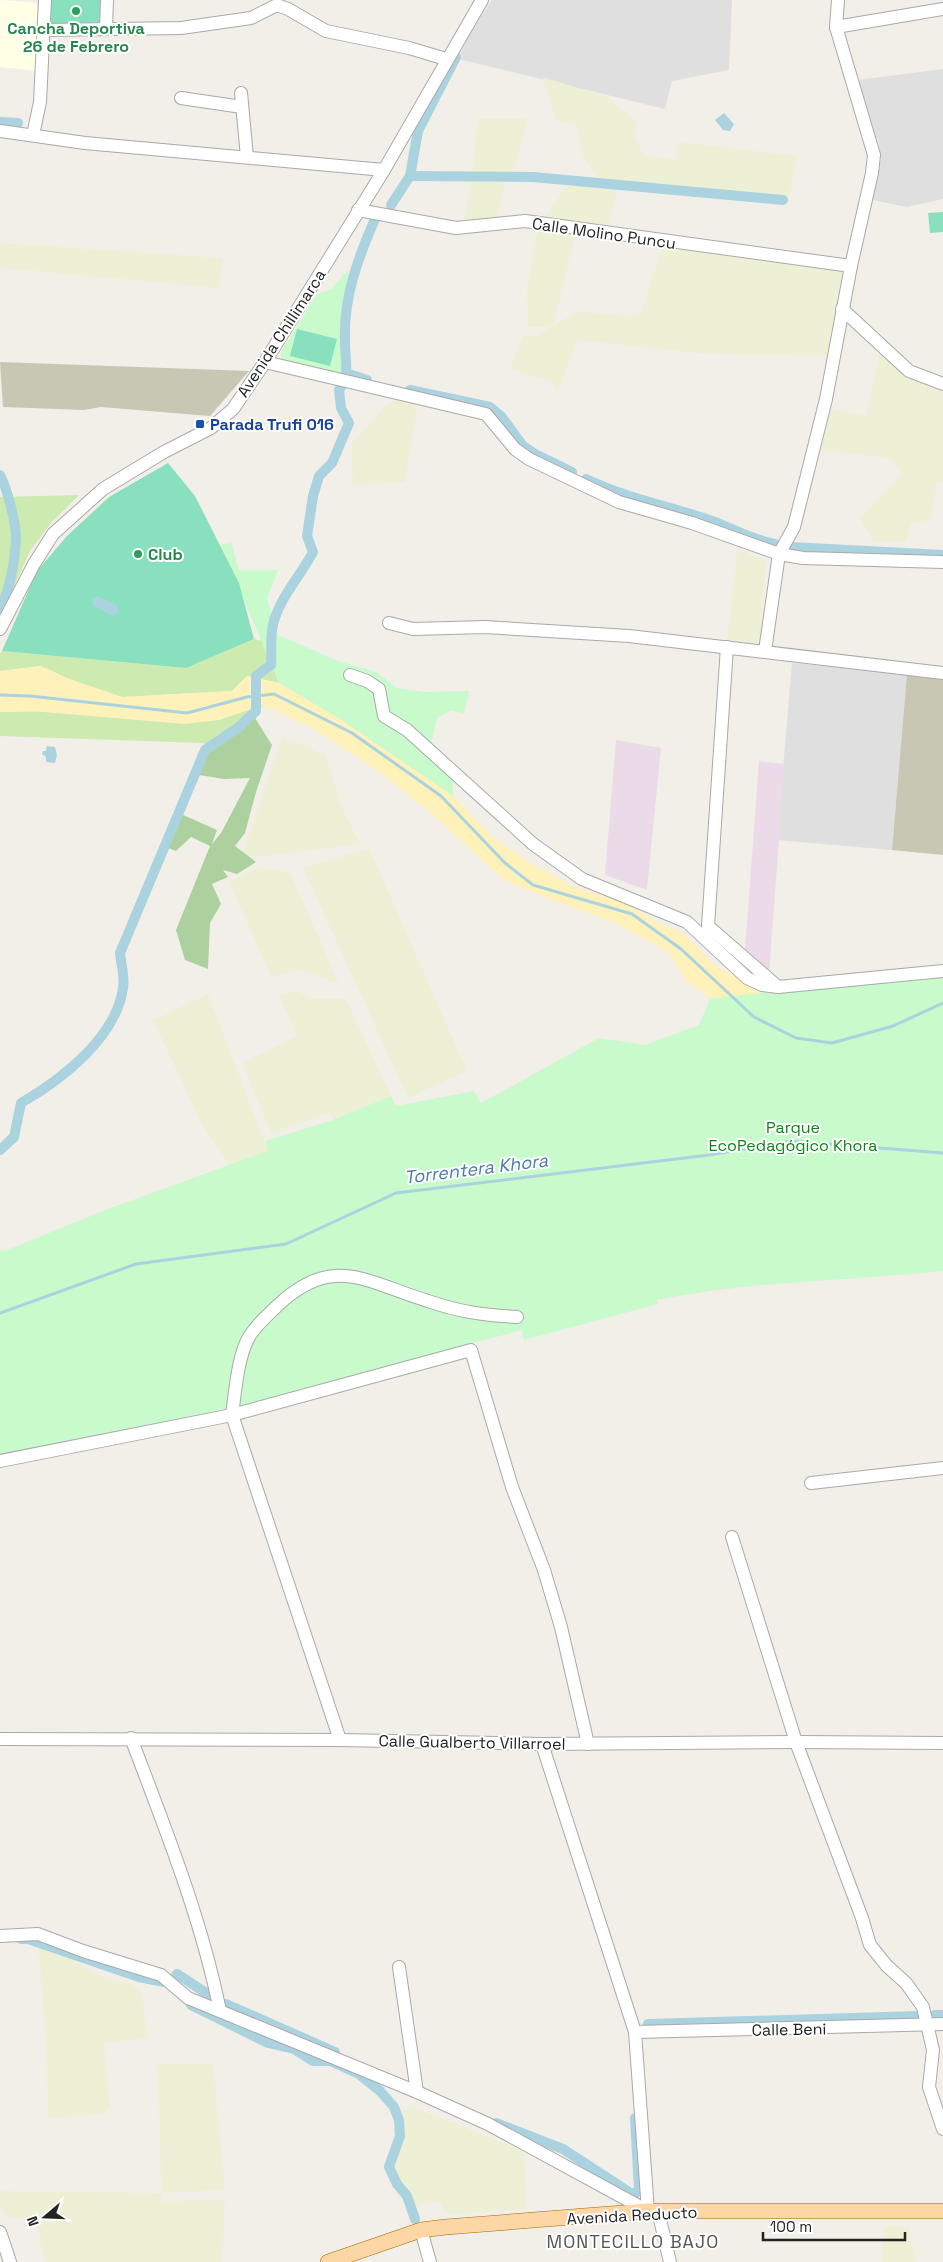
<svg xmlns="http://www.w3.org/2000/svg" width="943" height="2262" font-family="'Space Grotesk',sans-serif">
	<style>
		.residential { fill: #e0dfdf }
		.industrial { fill: #ebdbe8 }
		.education { fill: #ffffe5 }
		.construction { fill: #c7c7b4 }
		.farmland { fill: #eef0d5 }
		.grass { fill: #cdebb0 }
		.forest { fill: #add19e }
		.sand { fill: #fff1ba }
		.park { fill: #c8facc }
		.pitch { fill: #88e0be }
		.water { fill: #aad3df }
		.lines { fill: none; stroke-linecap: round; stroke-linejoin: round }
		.stream { stroke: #aad3df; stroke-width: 3 }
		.canal { stroke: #aad3df; stroke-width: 10 }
		.minor-casing { stroke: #a9a9a9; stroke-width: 14 }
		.major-casing { stroke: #a06b00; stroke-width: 16 }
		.minor { stroke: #fff; stroke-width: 12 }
		.major { stroke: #fcd6a4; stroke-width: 15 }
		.leisure-dot { fill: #2e9e5b; stroke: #fff; stroke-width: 2 }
		.transit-dot { fill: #1a4fb4; stroke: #fff; stroke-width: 2 }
		.labels { text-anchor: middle; stroke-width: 4; stroke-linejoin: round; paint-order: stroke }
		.leisure-label { font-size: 16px; font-weight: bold; fill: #27864d; stroke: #fff }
		.street-label { font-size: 16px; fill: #222; stroke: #fff }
		.transit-label { font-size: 16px; font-weight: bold; fill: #164399; stroke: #fff; text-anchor: start }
		.park-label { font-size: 16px; fill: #0c8416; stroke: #fff }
		.water-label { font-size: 18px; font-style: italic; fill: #4a7aab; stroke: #fff }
		.neighbourhood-label { font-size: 18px; letter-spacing: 1px; fill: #555; stroke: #fff }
	</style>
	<rect width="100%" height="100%" fill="#f2efe9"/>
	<g class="residential">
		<path d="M492,0H732L729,70L672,81L665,109L458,59L472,30Z"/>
		<path d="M943,69V199L907,207L872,200L881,159L878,138H873L858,80Z"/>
		<path d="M792,663L907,674L892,850L777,840Z"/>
	</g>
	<g class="industrial">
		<path d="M616,740L661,748L647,890L605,875Z"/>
		<path d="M759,761L783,764L784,772L769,974L745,951Z"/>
	</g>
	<path class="education" d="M0,0L31,2L36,4L39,9L37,71L0,67Z"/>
	<g class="construction">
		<path d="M0,362L249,371L210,416L101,407L84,410L3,407Z"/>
		<path d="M907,674L943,677V855L892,850Z"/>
	</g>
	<g class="farmland">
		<path d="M543,77L606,97L637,122L634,134L643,155L676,160L678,142L797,156L789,200L618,185L609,225L544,218L571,180L602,183L583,157L577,125L556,120Z"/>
		<path d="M478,119H528L515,165L507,177L497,219L464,222L472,177Z"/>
		<path d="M537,229L575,236L553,326L578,311L631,317L641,313L663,246L843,269L827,356L697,353L577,340L558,391L552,382L510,368L523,336H536L551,327H528L527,292Z"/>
		<path d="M0,243L223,258L219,288L0,268Z"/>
		<path d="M880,353L917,382L943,393V482L936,483L931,519L911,524L906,541L874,542L860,518L902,474L890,458L818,450L831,409L866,416Z"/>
		<path d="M399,399L418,403L405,482L353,485L352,443L387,404Z"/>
		<path d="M738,549L766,561L760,645L727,642Z"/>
		<path d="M282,737L326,755L340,803L360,844L241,859Z"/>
		<path d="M369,848L467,1071L408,1098L303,868Z"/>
		<path d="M257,868L290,872L339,984L299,969L271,977L229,882Z"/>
		<path d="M297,991L313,999H346L391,1096L333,1120L329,1112L272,1135L242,1063L297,1036L279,995Z"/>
		<path d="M208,994L268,1151L229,1165L202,1125L153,1020Z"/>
		<path d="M38,1941L106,1979L130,1983L141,1992L148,2038L104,2043L110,2106L103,2114L48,2118L46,2040Z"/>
		<path d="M157,2064H213L225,2190L162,2193V2201L225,2200L222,2262H45L38,2230L29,2218H6L0,2205V2191L162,2193Z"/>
		<path d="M410,2106L524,2151L527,2209L445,2214L440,2201L415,2206L395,2171L402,2134L404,2112Z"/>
		<path d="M885,2226L909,2227L916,2262H883L881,2257Z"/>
	</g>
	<g class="grass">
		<path d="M79,495L51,523L30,551L0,618V497Z"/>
		<path d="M254,639L262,641L279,683L247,676L232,691L122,697L69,679L41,666L0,671V654L2,651L186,668Z"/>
		<path d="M263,705L255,718L217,746L201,743L0,736V712L248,709Z"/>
	</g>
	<path class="forest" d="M255,718L272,745L256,792L245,833L235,846L256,862L237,874L223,870L228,877L212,884L221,904L210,923L208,969L185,960L176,930L210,846L191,837L176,851L168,848L181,814L217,830L212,844L221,833L250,778L224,779L199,775L209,751Z"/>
	<path class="sand" d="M41,666L69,679L122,697L232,691L247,676L279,683L340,719L453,796L494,839L534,865L574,887L628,904L660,924L682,932L711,962L790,1011L716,1002L686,981L668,952L618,924L546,898L504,880L424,807L371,766L310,727L263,705L219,720L185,724L32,711L0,712V671Z"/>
	<g class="park">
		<path d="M348,270L341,342L344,361L341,374L287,362L281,359V352L317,294L331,289Z"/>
		<path d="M231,542L239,570H278L267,598L278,635L338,661L376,672L397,688L425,692L469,691L464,714L451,710L437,718L428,758L453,778V796L340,719L279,683L221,545Z"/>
		<path d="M943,976V1271C848,1281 751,1281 657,1300L658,1304L524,1340L522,1330L237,1407L0,1459V1250H7L108,1209L268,1151L265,1141L333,1120L391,1096L396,1106L474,1091L481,1103L599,1038L645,1045L699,1025L710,999C788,988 866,987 943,976Z"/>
	</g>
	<g class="pitch">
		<path d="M50,0H102V22L50,25Z"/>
		<path d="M943,212V232L930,233L928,213Z"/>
		<path d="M297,329L337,339L330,366L290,356Z"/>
		<path d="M168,463L195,496L239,583L254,639L186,668L2,651L37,571L67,536L109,497Z"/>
	</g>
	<g class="water">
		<path d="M724,113L734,124L730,131L723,130L715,120Z"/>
		<path d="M97,596L117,605L119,610L117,614L112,616L93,605L92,600Z"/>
		<path d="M47,746L55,747L57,755L55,763L46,762V757L42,754L43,751H46Z"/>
	</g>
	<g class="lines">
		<g class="stream">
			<path d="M0,695L30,696L187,713L247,697L274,694L352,733L441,796L505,863L533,885L632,914L681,949L754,1017L796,1038L832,1043L893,1026L943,1003"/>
			<path d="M0,1313L136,1264L286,1244L396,1193L709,1155L791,1141L943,1153"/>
		</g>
		<g class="canal">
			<path d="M0,122L18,123"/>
			<path d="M410,176L533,177L783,200"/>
			<path d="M391,205L410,176L418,131L456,57"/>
			<path d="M367,380L346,373C347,362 345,353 345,342C343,298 358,258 375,219"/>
			<path d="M410,390L490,407L501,416L523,446L535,454L572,472"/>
			<path d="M0,475C7,488 17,526 16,540C15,561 10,590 0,609"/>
			<path d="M586,479C628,499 674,507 718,523C737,531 754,540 775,544"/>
			<path d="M791,547L943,555"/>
			<path d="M0,1150L14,1137L21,1103C61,1080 116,1038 123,988C125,977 121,964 120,953L205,750L239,727L256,711V676L271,665C272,652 270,637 273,625C279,598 300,577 313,552L307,536L313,496L319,476L332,463L349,423L341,408L339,390L344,383"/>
			<path d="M21,1939H28L139,1977L169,1983"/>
			<path d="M175,1977L177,1974L217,2000"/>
			<path d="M226,2004L335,2052"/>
			<path d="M191,2005L268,2043L294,2049L313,2061H330L359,2074L380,2091L394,2107L399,2120L400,2136L389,2167L397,2184L407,2196L415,2219"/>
			<path d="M935,2015H943"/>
			<path d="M648,2024L919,2016"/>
			<path d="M496,2123L563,2149L629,2192L635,2194L639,2189L635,2118"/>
		</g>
		<defs>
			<g id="minor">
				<path d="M836,27L943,9"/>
				<path d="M106,28L107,0"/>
				<path d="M45,30L181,28L251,18L277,5L288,9L326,31L409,48L446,59"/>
				<path d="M241,93L247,157"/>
				<path d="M181,98L242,107"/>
				<path d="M0,131L85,143L384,170"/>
				<path d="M33,135L40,102L45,0"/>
				<path d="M358,210L456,228L525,221L851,266"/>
				<path d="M842,309L909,371L943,384"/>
				<path d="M265,362L486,414L515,449L529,459L619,502L692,523L779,554L803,558L943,562"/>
				<path d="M389,623L413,629L485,627L629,636L943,673"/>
				<path d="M0,629L34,564L53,534L103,489L164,452L211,428L233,409L265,362L384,170L482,0"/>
				<path d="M727,647L708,926L778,987"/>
				<path d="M765,651L779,554L794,527L826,399L851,266L872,173L874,155L836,27L838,0"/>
				<path d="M350,675L367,681L379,689L384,716L407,730L533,844L582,879L687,922L747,978L762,985L778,987L943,971"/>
				<path d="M0,1461L232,1415L471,1350L512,1487L544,1570L561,1627L588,1744"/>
				<path d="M811,1483L943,1468"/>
				<path d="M732,1537L796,1742L862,1918L870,1945L887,1966L906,1983L923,2007L933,2050L929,2087L943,2129"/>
				<path d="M131,1738C165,1828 201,1917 220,2011"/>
				<path d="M0,1739L340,1740L542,1744L796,1742L943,1743"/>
				<path d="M340,1740L232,1415C235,1393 238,1355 249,1337C255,1326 268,1315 277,1306C333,1253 366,1282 428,1301C460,1312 483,1315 517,1317"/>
				<path d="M542,1744L635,2032L648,2211"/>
				<path d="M0,1936L38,1934L83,1951L161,1975L188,1998L417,2092L488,2124L648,2211"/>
				<path d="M399,1967L417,2092"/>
				<path d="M635,2032L943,2024"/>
				<path d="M658,2211L670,2262"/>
				<path d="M421,2230L430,2262"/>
				<path d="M0,2232L10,2262"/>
			</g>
			<path id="major" d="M328,2262L421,2230L446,2227L648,2211H943"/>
		</defs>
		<use href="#minor" class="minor-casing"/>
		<use href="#major" class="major-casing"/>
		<use href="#minor" class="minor"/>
		<use href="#major" class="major"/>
	</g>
	<g class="leisure-dot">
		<circle cx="76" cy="11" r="5"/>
		<circle cx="138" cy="554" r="5"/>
	</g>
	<rect class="transit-dot" x="195" y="419" width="10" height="10" rx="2.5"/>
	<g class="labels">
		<g class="leisure-label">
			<text x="76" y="34">Cancha Deportiva<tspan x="76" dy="18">26 de Febrero</tspan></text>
			<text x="148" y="560" text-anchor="start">Club</text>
		</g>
		<g class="street-label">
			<text transform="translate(604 233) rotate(8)" y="6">Calle Molino Puncu</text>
			<text transform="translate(281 333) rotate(-57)" y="6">Avenida Chillimarca</text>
			<text transform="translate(472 1742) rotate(1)" y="6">Calle Gualberto Villarroel</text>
			<text transform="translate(789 2029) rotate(-1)" y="6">Calle Beni</text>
			<text transform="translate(632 2215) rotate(-3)" y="6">Avenida Reducto</text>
		</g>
		<g class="transit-label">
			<text x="210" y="430">Parada Trufi 016</text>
		</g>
		<g class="park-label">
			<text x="793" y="1133">Parque<tspan x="793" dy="18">EcoPedagógico Khora</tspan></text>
		</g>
		<g class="water-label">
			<text transform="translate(476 1169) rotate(-7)" y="6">Torrentera Khora</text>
		</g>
		<g class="neighbourhood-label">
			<text x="633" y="2248">MONTECILLO BAJO</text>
		</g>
	</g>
	<g transform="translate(45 2217) rotate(251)" stroke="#ffffff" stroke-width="4" paint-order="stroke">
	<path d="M0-4L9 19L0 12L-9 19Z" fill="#222222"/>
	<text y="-8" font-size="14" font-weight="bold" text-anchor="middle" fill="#222222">N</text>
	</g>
	<path d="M763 2232v8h142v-8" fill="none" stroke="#222222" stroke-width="2.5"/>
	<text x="770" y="2232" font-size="15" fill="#222222" stroke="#ffffff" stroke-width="4" paint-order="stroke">100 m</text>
</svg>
